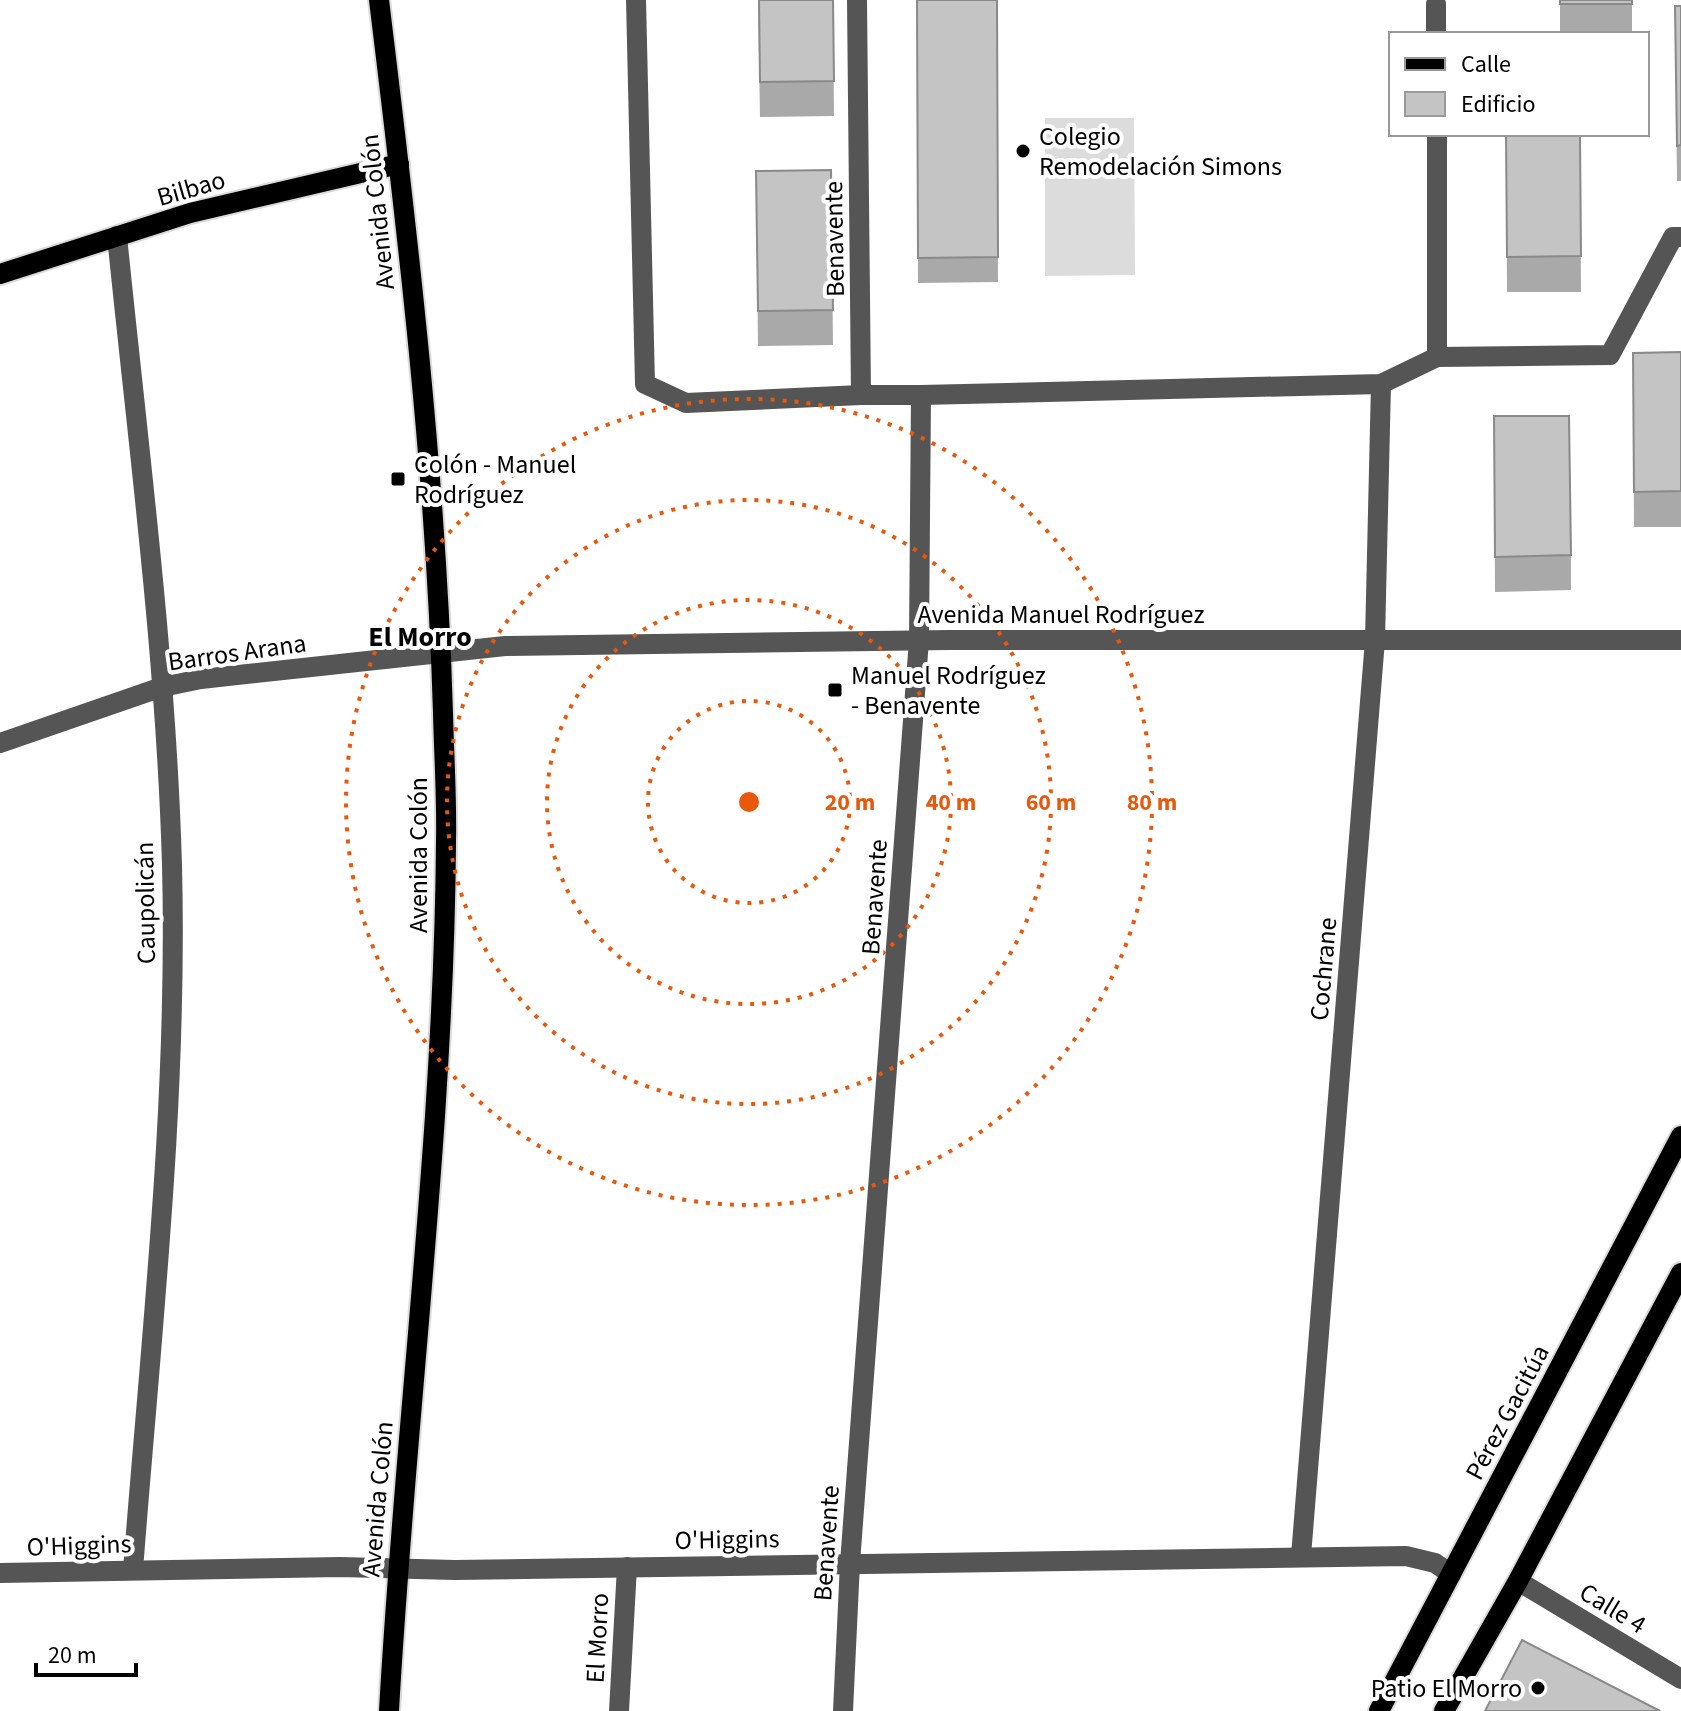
<svg xmlns="http://www.w3.org/2000/svg" width="1681" height="1711" font-family="'Source Sans 3',sans-serif">
	<style>
		.garden { fill: #dcdcdc }
		.lines { fill: none; stroke-linecap: round; stroke-linejoin: round }
		.major-casing { stroke: #dbdbdb; stroke-width: 24 }
		.minor { stroke: #555; stroke-width: 20 }
		.major { stroke: #000; stroke-width: 20 }
		.wall { fill: #a9a9a9 }
		.building { fill: #c4c4c4; stroke: #898989; stroke-width: 2 }
		.ring { fill: none; stroke: #e8590c; stroke-width: 4; stroke-dasharray: 4 8 }
		.poi-dot { fill: #000; stroke: #fff; stroke-width: 3 }
		.labels { text-anchor: middle; stroke-width: 8; stroke-linejoin: round; paint-order: stroke }
		.poi-label { font-size: 26px; fill: #000; stroke: #fff; text-anchor: start }
		.street-label { font-size: 26px; fill: #000; stroke: #fff }
		.neighbourhood-label { font-size: 28px; font-weight: bold; fill: #000; stroke: #fff }
		.centre { fill: #e8590c; stroke: #fff; stroke-width: 4 }
		.ring-label { font-size: 24px; text-anchor: middle; font-weight: bold; fill: #e8590c; stroke: #fff; stroke-width: 8; stroke-linejoin: round; paint-order: stroke }
	</style>
	<rect width="100%" height="100%" fill="#fff"/>
	<path class="garden" d="M1045,118H1134L1135,275L1045,276Z"/>
	<g class="lines">
		<defs>
			<g id="major">
				<path d="M379,0C408,237 436,474 443,713C444,756 447,799 446,842C444,1133 405,1421 389,1711"/>
				<path d="M0,274L190,213L399,164"/>
				<path d="M1379,1711L1681,1136"/>
				<path d="M1444,1711L1518,1581L1681,1273"/>
			</g>
		</defs>
		<use href="#major" class="major-casing"/>
		<g class="minor">
			<path d="M636,0L645,384L686,403L861,395"/>
			<path d="M1436,4V34"/>
			<path d="M1437,134V357"/>
			<path d="M117,236C138,445 166,655 172,865C178,1100 151,1336 133,1570"/>
			<path d="M921,395L1381,384L1437,357L1610,355L1673,237H1681"/>
			<path d="M0,743L162,687L201,679L505,646L949,640H1681"/>
			<path d="M1301,1556L1375,640L1381,384"/>
			<path d="M0,1573L340,1567L455,1570L1406,1556L1435,1563L1451,1574"/>
			<path d="M1518,1581L1681,1679"/>
			<path d="M619,1711L627,1567"/>
			<path d="M843,1711L850,1563L919,640L921,395H861L857,0"/>
		</g>
		<use href="#major" class="major"/>
	</g>
	<g class="wall">
		<path d="M758,0H833L834,116L760,117Z"/>
		<path d="M917,0H997L998,282L918,283Z"/>
		<rect x="1560" y="0" width="72" height="34"/>
		<path d="M1675,6H1681V181H1677Z"/>
		<path d="M1506,134H1580L1581,292H1507Z"/>
		<path d="M831,170L833,345L758,346L756,171Z"/>
		<path d="M1681,352V527H1634L1633,353Z"/>
		<path d="M1494,416L1571,555V590L1495,592Z"/>
	</g>
	<g class="building">
		<path d="M759,0H833L834,81L760,82Z"/>
		<path d="M917,0H997L998,257L918,258Z"/>
		<rect x="1560" y="0" width="72" height="4"/>
		<path d="M1675,6H1681V145L1677,146Z"/>
		<path d="M1506,134H1580L1581,256L1507,257Z"/>
		<path d="M831,170L833,310L758,311L756,171Z"/>
		<path d="M1681,352V491L1634,492L1633,353Z"/>
		<path d="M1494,416H1569L1571,555L1495,557Z"/>
		<path d="M1522,1640L1660,1711H1485Z"/>
	</g>
	<g class="ring">
		<circle cx="749" cy="802" r="101"/>
		<circle cx="749" cy="802" r="202"/>
		<circle cx="749" cy="802" r="302"/>
		<circle cx="749" cy="802" r="403"/>
	</g>
	<g class="poi-dot">
		<circle cx="1023" cy="151" r="8"/>
		<rect x="390" y="471" width="16" height="16" rx="4"/>
		<rect x="827" y="682" width="16" height="16" rx="4"/>
		<circle cx="1538" cy="1688" r="8"/>
	</g>
	<g class="labels">
		<g class="poi-label">
			<text x="1039" y="145">Colegio<tspan x="1039" dy="30">Remodelación Simons</tspan></text>
			<text x="414" y="473">Colón - Manuel<tspan x="414" dy="30">Rodríguez</tspan></text>
			<text x="851" y="684">Manuel Rodríguez<tspan x="851" dy="30">- Benavente</tspan></text>
			<text x="1522" y="1697" text-anchor="end">Patio El Morro</text>
		</g>
		<g class="street-label">
			<text transform="translate(191 188) rotate(-16)" y="9">Bilbao</text>
			<text transform="translate(377 212) rotate(-96)" y="9">Avenida Colón</text>
			<text transform="translate(834 239) rotate(-91)" y="9">Benavente</text>
			<text x="1061" y="623">Avenida Manuel Rodríguez</text>
			<text transform="translate(237 652) rotate(-8)" y="9">Barros Arana</text>
			<text transform="translate(418 855) rotate(-90)" y="9">Avenida Colón</text>
			<text transform="translate(874 897) rotate(-86)" y="9">Benavente</text>
			<text transform="translate(145 903) rotate(-91)" y="9">Caupolicán</text>
			<text transform="translate(1323 969) rotate(-85)" y="9">Cochrane</text>
			<text transform="translate(1507 1412) rotate(-62)" y="9">Pérez Gacitúa</text>
			<text transform="translate(377 1499) rotate(-85)" y="9">Avenida Colón</text>
			<text transform="translate(727 1539) rotate(-1)" y="9">O'Higgins</text>
			<text transform="translate(826 1543) rotate(-86)" y="9">Benavente</text>
			<text transform="translate(79 1545) rotate(-2)" y="9">O'Higgins</text>
			<text transform="translate(1613 1608) rotate(31)" y="9">Calle 4</text>
			<text transform="translate(597 1638) rotate(-87)" y="9">El Morro</text>
		</g>
		<g class="neighbourhood-label">
			<text x="420" y="646">El Morro</text>
		</g>
	</g>
	<circle cx="749" cy="802" r="12" class="centre"/>
	<g class="ring-label">
		<text x="850" y="810">20 m</text>
		<text x="951" y="810">40 m</text>
		<text x="1051" y="810">60 m</text>
		<text x="1152" y="810">80 m</text>
	</g>
	<rect x="1389" y="32" width="260" height="104" fill="#ffffff" stroke="#999999" stroke-width="2"/>
	<rect x="1405" y="58" width="40" height="12" fill="#000000" stroke="#999999" stroke-width="2"/>
	<text x="1461" y="72" font-size="24" fill="#000000">Calle</text>
	<rect x="1405" y="92" width="40" height="24" fill="#c4c4c4" stroke="#999999" stroke-width="2"/>
	<text x="1461" y="112" font-size="24" fill="#000000">Edificio</text>
	<path d="M36 1663v12h100v-12" fill="none" stroke="#000000" stroke-width="4"/>
	<text x="48" y="1663" font-size="24" fill="#000000" stroke="#ffffff" stroke-width="6" paint-order="stroke">20 m</text>
</svg>
